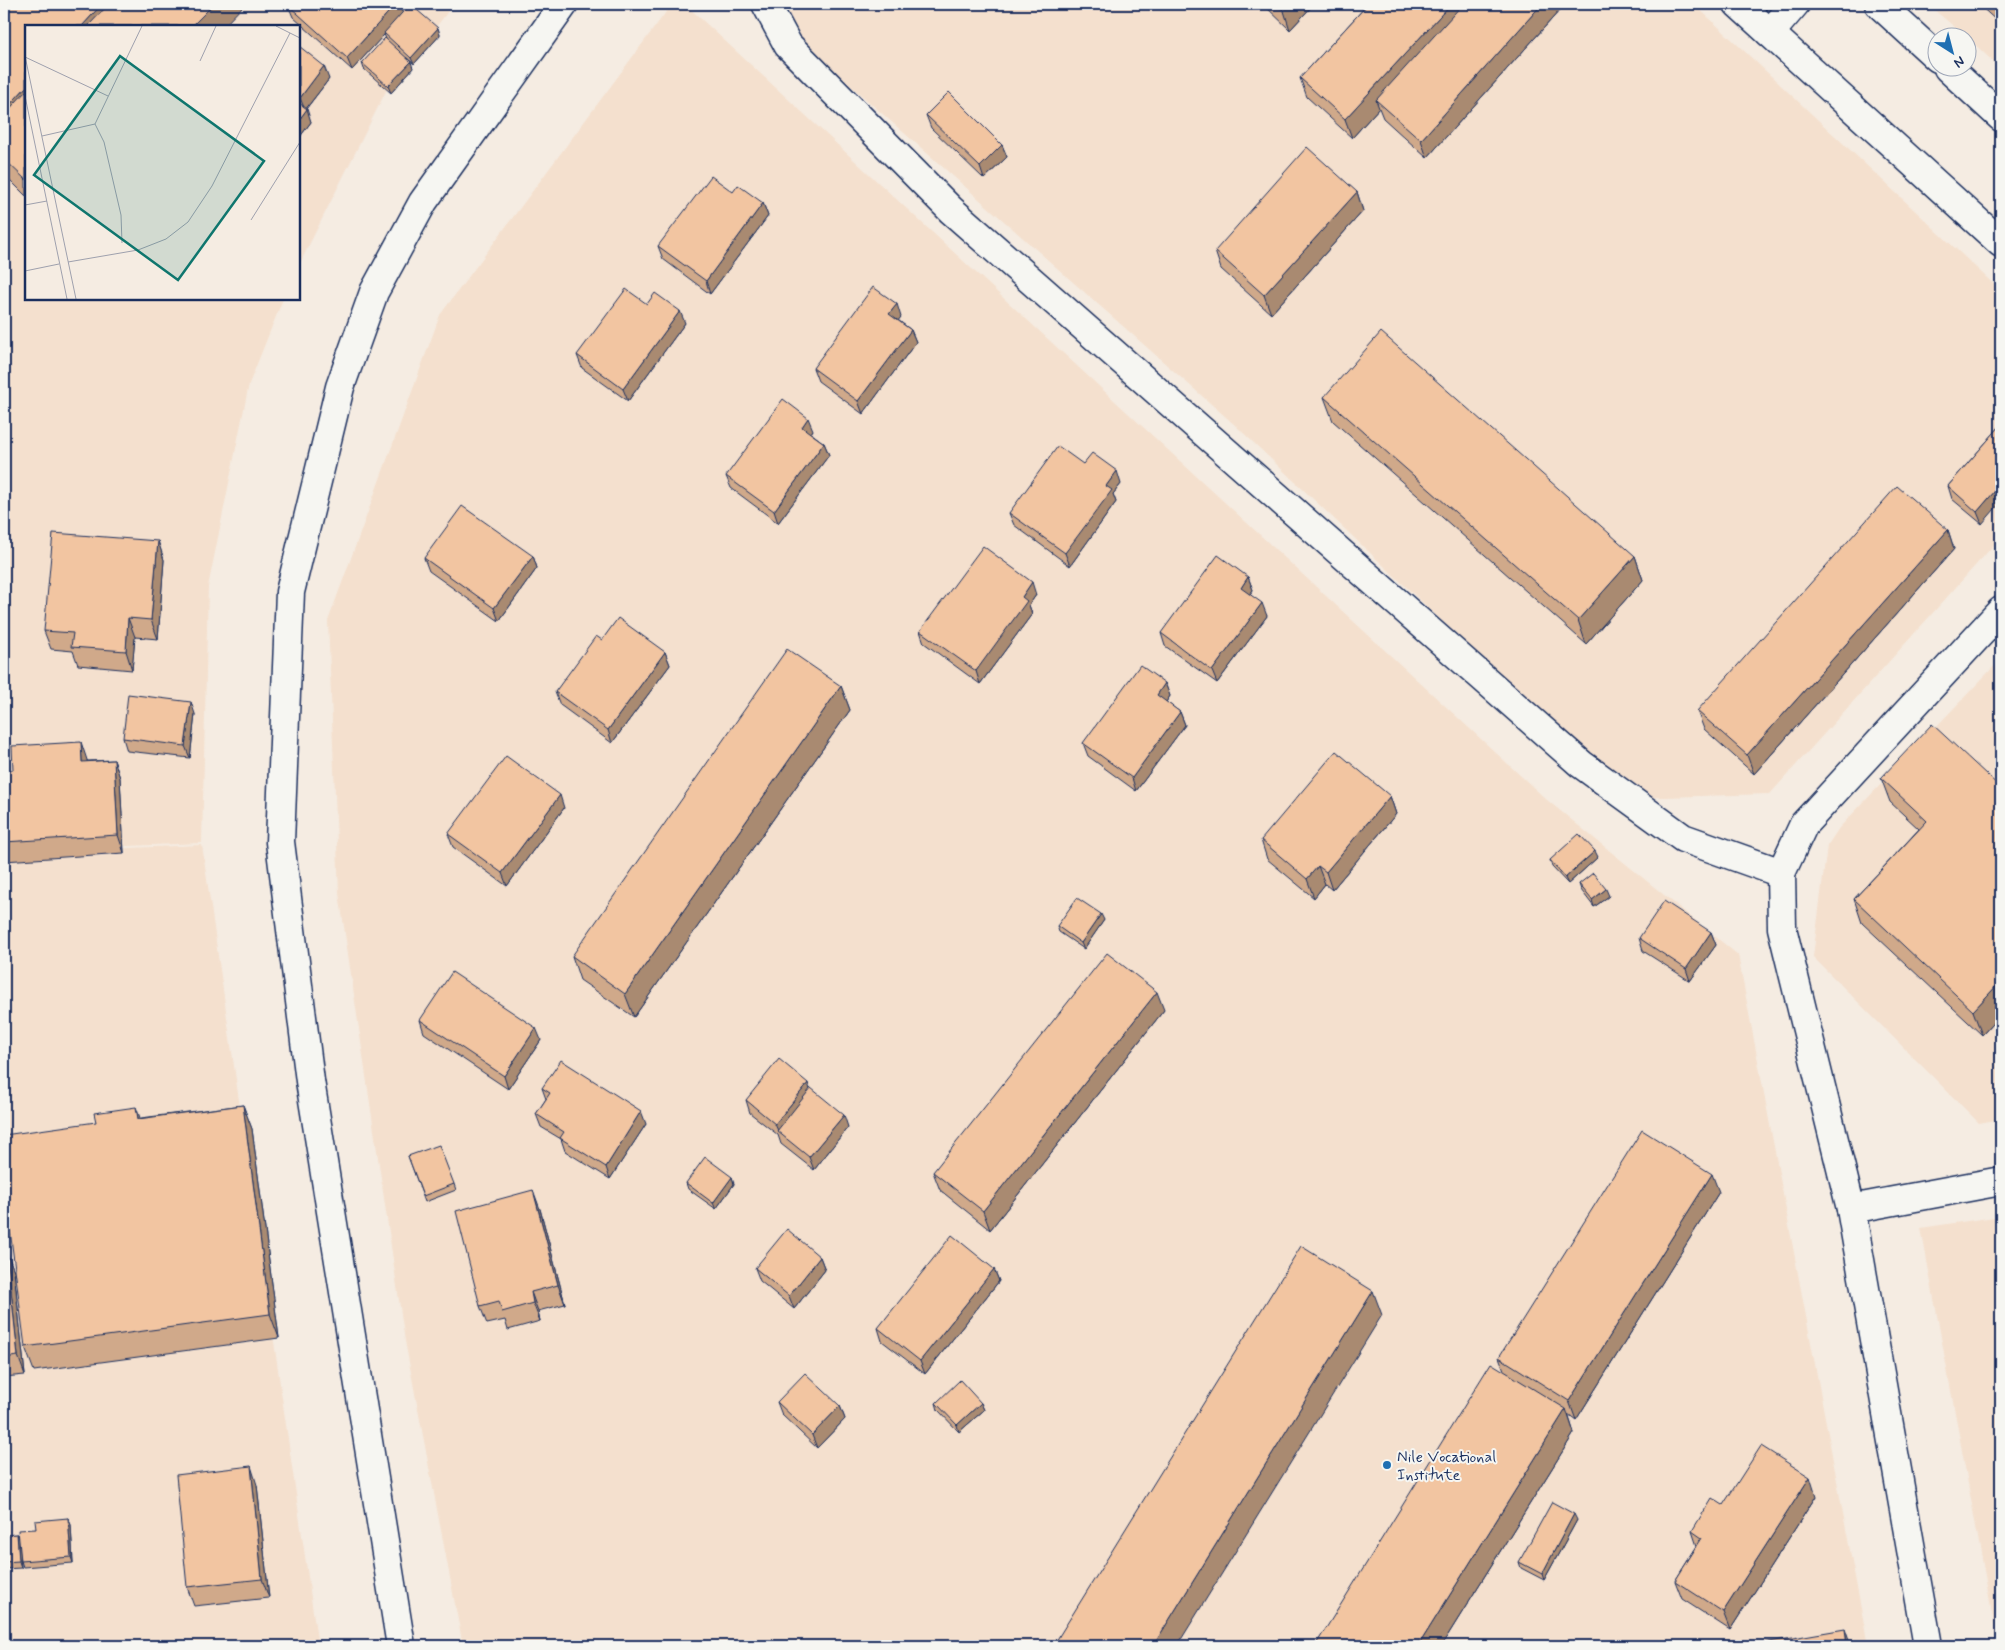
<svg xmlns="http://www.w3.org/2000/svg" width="2005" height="1650" font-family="Mynerve,sans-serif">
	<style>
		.built { fill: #f4e0ce }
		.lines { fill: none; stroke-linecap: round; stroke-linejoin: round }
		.minor-casing { stroke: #1b2f5e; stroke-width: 31 }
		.minor { stroke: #f6f6f2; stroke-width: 28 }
		.wall { fill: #d0a98a; stroke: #1b2f5e }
		.shaded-wall { fill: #a98a71; stroke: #1b2f5e }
		.building { fill: #f2c5a1; stroke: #1b2f5e }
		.poi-dot { fill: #1f6fb2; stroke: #f6f6f2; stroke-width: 2 }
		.labels { text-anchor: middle; stroke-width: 4; stroke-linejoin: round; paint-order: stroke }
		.poi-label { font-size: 16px; fill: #1b2f5e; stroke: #f6f6f2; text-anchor: start }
		.inset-road { fill: none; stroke: #9ea0ad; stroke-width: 1 }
		.view { fill: #0f766e; fill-opacity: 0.15; stroke: #0f766e; stroke-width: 2.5 }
		.inset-edge { fill: none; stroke: #1b2f5e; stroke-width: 2.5 }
	</style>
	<rect width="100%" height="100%" fill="#f5ece2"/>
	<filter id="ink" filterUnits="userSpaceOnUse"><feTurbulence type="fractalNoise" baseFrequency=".02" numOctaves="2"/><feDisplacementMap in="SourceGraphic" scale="10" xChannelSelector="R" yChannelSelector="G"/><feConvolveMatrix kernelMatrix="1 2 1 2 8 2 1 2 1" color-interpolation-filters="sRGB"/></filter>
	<g filter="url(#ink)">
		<g class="built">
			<path d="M4,4H454L387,89L299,265V26H26V299H283L249,384L208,587L202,843L4,851Z"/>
			<path d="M672,4H685L1547,800L1738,955L1868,1646H463L405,1341L339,893L328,621L440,315Z"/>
			<path d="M758,4H1694L2001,291V537L1770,794L1629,798L1236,426Z"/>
			<path d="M1927,4H2001V69L1968,38Z"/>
			<path d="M2001,659V1119L1979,1123L1813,957L1827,846L1839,828Z"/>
			<path d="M202,845L318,1646H4V853Z"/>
			<path d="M2001,1216V1646H1998L1921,1228Z"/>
		</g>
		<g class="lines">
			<defs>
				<g id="minor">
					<path d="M766,4L788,45L951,210L1581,764L1683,838L1781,873"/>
					<path d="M1738,4L2001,243"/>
					<path d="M1879,4L1938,58"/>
					<path d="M1770,33L1795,4"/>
					<path d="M1948,68L2001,117"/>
					<path d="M1851,1209L2001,1181"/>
					<path d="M401,1646L310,1081L280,842L290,592L340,387L374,292L423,202L564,4"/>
					<path d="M1928,1646L1851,1209L1782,928L1781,873L1804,824L2001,611"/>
				</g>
			</defs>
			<use href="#minor" class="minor-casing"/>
			<use href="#minor" class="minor"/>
		</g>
		<g class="wall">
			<path d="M4,4L26,26V196L4,174Z"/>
			<path d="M399,4L402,13L438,28L440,35L414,64L406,57L413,68L391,93L364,69L362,63L386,39L384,34L352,70L293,17L288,5Z"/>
			<path d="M1263,4H1314L1290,30Z"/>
			<path d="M1368,4H1557L1560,10L1427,158L1383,118L1379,108L1352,138L1307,97L1300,78Z"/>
			<path d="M1978,4H2001L1999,23Z"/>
			<path d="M299,46L329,79L306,109L311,122L299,138Z"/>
			<path d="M926,115L1002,145L1007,157L984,179L931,128Z"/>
			<path d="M733,192L763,203L768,216L710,294L663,259L658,246Z"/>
			<path d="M1357,192L1363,211L1271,314L1221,269L1215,251Z"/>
			<path d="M647,304L685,323L628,401L582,368L577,355Z"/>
			<path d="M901,317L898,320L911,330L916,342L863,414L818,381L813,368Z"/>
			<path d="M1324,397L1635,556L1643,580L1586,644L1333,421Z"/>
			<path d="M2001,425L1982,524L1952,499L1948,486Z"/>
			<path d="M813,430L811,433L824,443L829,455L778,523L731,488L726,476Z"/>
			<path d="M1083,464L1121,484L1113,494L1116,502L1070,566L1014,525L1009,513Z"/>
			<path d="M1948,530L1954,549L1754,774L1704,729L1697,711Z"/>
			<path d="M158,541L164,560L158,639L135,637L132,670L78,665L73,651L51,649L44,631Z"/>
			<path d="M533,556L537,568L499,621L429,571L424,558Z"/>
			<path d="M1248,577L1253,590L1250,594L1267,616L1217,683L1165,646L1161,633Z"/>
			<path d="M1036,595L1029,605L1032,614L980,684L924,643L920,631Z"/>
			<path d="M602,640L665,652L670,665L612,743L560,705L555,692Z"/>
			<path d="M1165,683L1170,696L1166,702L1180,712L1185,725L1136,791L1088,756L1083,743Z"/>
			<path d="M841,686L850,710L634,1017L580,980L572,956Z"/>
			<path d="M195,714L190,758L127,751L123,738Z"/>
			<path d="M87,760V761L114,760L120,778L124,853L4,861V771Z"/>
			<path d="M1881,778L2001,788V1014L1982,1035L1862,923L1854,899L1919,829L1890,802Z"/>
			<path d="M1390,796L1396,814L1332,890L1325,884L1314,898L1267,859L1261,840Z"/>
			<path d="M564,808L507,886L453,847L448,834Z"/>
			<path d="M1598,857L1568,884L1552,867L1550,860Z"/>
			<path d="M1579,884L1609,896L1594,907L1581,890Z"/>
			<path d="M1104,920L1084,949L1059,932L1057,926Z"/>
			<path d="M1711,932L1716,945L1690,981L1643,951L1639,938Z"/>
			<path d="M1164,1010L990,1230L940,1190L933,1172Z"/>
			<path d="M420,1020L541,1040L508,1089L424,1033Z"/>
			<path d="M542,1088L646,1124L610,1179L565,1151L561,1139L541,1127L536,1114L546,1099Z"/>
			<path d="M810,1089L848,1127L814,1170L781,1144L778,1135L750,1113L746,1100Z"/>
			<path d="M243,1105L252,1129L279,1338L34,1371L25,1347L141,1118Z"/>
			<path d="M408,1156L454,1184L456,1190L425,1202Z"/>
			<path d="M732,1177L734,1184L716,1209L688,1189L686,1183Z"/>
			<path d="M1719,1192L1576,1420L1568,1414L1574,1433L1441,1646H1315L1504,1370L1499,1357Z"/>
			<path d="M540,1209L565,1304L538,1311L540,1321L508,1330L505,1320L487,1324L480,1306Z"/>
			<path d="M4,1253H7L14,1271L25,1375L4,1377Z"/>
			<path d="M820,1257L825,1270L794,1309L760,1281L755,1268Z"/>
			<path d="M994,1269L999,1281L925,1374L882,1341L878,1328Z"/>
			<path d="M777,1402L840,1406L845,1419L817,1448L782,1415Z"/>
			<path d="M936,1403H981L984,1410L959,1432L938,1410Z"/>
			<path d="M257,1485L269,1598L194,1606L187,1587Z"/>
			<path d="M1816,1496L1730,1630L1682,1599L1675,1581L1697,1546L1692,1531L1723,1505Z"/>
			<path d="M68,1518L71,1525L73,1563L23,1567L21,1561L20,1557L21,1568L4,1569V1529L5,1535L17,1534L19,1538L36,1529Z"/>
			<path d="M1577,1520L1544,1580L1521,1568L1519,1562Z"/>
		</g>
		<g class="shaded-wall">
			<path d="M102,4H133L112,26H82Z"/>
			<path d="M214,4H245L224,26H192Z"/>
			<path d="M396,4H399L403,14L352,70L347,58Z"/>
			<path d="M1290,4H1314L1290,30L1284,11Z"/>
			<path d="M1451,4H1475L1376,100L1379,108L1352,138L1345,119Z"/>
			<path d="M1542,4H1557L1560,10L1427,158L1421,140Z"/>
			<path d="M1993,4H2001V21L1999,23L1993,5Z"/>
			<path d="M438,28L440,35L414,64L411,58Z"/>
			<path d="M411,62L413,68L391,93L388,86Z"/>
			<path d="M324,66L329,79L305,110L300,98Z"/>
			<path d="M26,87V120L4,145V111Z"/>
			<path d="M307,109L311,122L299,138V120Z"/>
			<path d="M1002,145L1007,157L984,179L980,167Z"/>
			<path d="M1357,192L1363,211L1271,314L1264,295Z"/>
			<path d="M763,203L768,216L710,294L706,281Z"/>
			<path d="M897,304L901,317L894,326L889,314Z"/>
			<path d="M680,311L685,323L628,401L623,389Z"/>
			<path d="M911,330L916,342L863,414L858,401Z"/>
			<path d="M808,418L813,430L807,439L802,427Z"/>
			<path d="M824,443L829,455L778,523L774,511Z"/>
			<path d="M1117,471L1121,484L1113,494L1116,502L1070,566L1065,553L1106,486Z"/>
			<path d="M2001,484V502L1982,524L1977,512Z"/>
			<path d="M1948,530L1954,549L1754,774L1747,755Z"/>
			<path d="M158,541L164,560L158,639L151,620Z"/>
			<path d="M533,556L537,568L499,621L494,608Z"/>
			<path d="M1635,556L1643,580L1586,644L1578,620Z"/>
			<path d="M1248,577L1253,590L1245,600L1241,588Z"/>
			<path d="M1032,582L1036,595L1029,605L1032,614L980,684L976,671L1022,597Z"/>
			<path d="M1262,603L1267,616L1217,683L1212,671Z"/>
			<path d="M128,618L135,637L132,670L126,651Z"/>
			<path d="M665,652L670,665L612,743L608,730Z"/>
			<path d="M1165,683L1170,696L1162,708L1157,695Z"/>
			<path d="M841,686L850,710L634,1017L625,994Z"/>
			<path d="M191,702L195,714L190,758L185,746Z"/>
			<path d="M1180,712L1185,725L1136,791L1132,778Z"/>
			<path d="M81,742L87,760L88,780L82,762Z"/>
			<path d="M114,760L120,778L124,853L118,835Z"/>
			<path d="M560,795L564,808L507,886L502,873Z"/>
			<path d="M1390,796L1396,814L1332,890L1326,872Z"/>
			<path d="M1595,851L1598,857L1568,884L1565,878Z"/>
			<path d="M1318,866L1325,884L1314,898L1307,879Z"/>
			<path d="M1606,889L1609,896L1594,907L1592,900Z"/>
			<path d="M1101,914L1104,920L1084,949L1081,943Z"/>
			<path d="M1711,932L1716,945L1690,981L1686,969Z"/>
			<path d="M2001,981V1014L1982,1035L1973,1011Z"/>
			<path d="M1157,992L1164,1010L990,1230L983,1211Z"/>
			<path d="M536,1028L541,1040L508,1089L504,1076Z"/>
			<path d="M808,1083L812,1096L779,1133L775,1124Z"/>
			<path d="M243,1105L252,1129L279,1338L270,1314Z"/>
			<path d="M136,1107L145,1131L138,1119Z"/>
			<path d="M641,1111L646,1124L610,1179L606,1167Z"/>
			<path d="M844,1115L848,1127L814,1170L809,1157Z"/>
			<path d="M1712,1174L1719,1192L1576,1420L1569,1401Z"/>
			<path d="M732,1177L734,1184L716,1209L713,1203Z"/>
			<path d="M533,1190L540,1209L565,1304L558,1285Z"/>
			<path d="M7,1253L14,1271L25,1375L18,1356Z"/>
			<path d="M820,1257L825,1270L794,1309L789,1296Z"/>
			<path d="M994,1269L999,1281L925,1374L920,1361Z"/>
			<path d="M1373,1291L1382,1315L1177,1646H1153Z"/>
			<path d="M531,1292L538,1311L540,1321L533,1303Z"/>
			<path d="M981,1403L984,1410L959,1432L957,1425Z"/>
			<path d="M840,1406L845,1419L817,1448L812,1435Z"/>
			<path d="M1566,1409L1574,1433L1441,1646H1418Z"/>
			<path d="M251,1466L257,1485L269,1598L262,1579Z"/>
			<path d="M1810,1477L1816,1496L1730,1630L1723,1612Z"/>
			<path d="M1574,1514L1577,1520L1544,1580L1542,1574Z"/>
			<path d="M68,1518L71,1525L73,1563L71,1557Z"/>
			<path d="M17,1534L20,1540L21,1568L19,1561Z"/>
			<path d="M1845,1629L1851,1646H1847Z"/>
		</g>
		<g class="building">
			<path d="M4,4H102L82,26H26V87L4,111Z"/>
			<path d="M109,4H214L192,26H88Z"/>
			<path d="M289,4H396L347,58L288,5Z"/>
			<path d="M410,4L438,28L411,58L384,33Z"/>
			<path d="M1276,4H1290L1284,11Z"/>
			<path d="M1368,4H1451L1345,119L1300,78Z"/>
			<path d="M1463,4H1542L1421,140L1376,100Z"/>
			<path d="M385,38L411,62L388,86L362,63Z"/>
			<path d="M299,46L324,66L300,98L299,96Z"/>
			<path d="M26,91V180L4,159V115Z"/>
			<path d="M949,92L1002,145L980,167L926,115Z"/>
			<path d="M299,103L307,109L299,120Z"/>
			<path d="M1307,147L1357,192L1264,295L1215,251Z"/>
			<path d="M711,176L733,192L738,185L763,203L706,281L658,246Z"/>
			<path d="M873,287L897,304L889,314L911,330L858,401L813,368Z"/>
			<path d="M626,289L647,304L655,293L680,311L623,389L577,355Z"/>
			<path d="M1381,332L1635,556L1578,620L1324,397Z"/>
			<path d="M783,399L808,418L802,427L824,443L774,511L726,476Z"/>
			<path d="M2001,425V484L1977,512L1948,486Z"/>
			<path d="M1058,446L1083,464L1092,453L1117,471L1106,486L1112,490L1065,553L1009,513Z"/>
			<path d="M1897,486L1948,530L1747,755L1697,711Z"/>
			<path d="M462,506L533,556L494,608L424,558Z"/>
			<path d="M53,533L158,541L151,620L128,618L126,651L71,647L73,633L44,631Z"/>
			<path d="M983,546L1032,582L1022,597L1027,601L976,671L920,631Z"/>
			<path d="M1218,555L1248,577L1241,588L1262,603L1212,671L1161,633Z"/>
			<path d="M618,618L665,652L608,730L555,692L596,636L602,640Z"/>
			<path d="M787,649L841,686L625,994L572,956Z"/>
			<path d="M1140,665L1165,683L1157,695L1180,712L1132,778L1083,743Z"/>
			<path d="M128,694L191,702L185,746L123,738Z"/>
			<path d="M1932,724L2001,788V981L1973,1011L1854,899L1927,821L1881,778Z"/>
			<path d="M81,742L82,762L114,760L118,835L4,842V771L13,770L12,746Z"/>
			<path d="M1336,751L1390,796L1326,872L1318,866L1307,879L1261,840Z"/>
			<path d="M506,756L560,795L502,873L448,834Z"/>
			<path d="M1579,834L1595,851L1565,878L1550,860Z"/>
			<path d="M1593,873L1606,889L1592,900L1579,884Z"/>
			<path d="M1077,898L1101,914L1081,943L1057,926Z"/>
			<path d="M1664,901L1711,932L1686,969L1639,938Z"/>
			<path d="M1107,953L1157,992L983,1211L933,1172Z"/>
			<path d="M452,972L536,1028L504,1076L420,1020Z"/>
			<path d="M779,1059L808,1083L775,1124L746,1100Z"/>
			<path d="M561,1060L641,1111L606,1167L560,1138L564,1132L536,1114L550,1093L542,1088Z"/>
			<path d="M811,1088L844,1115L809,1157L777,1131Z"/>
			<path d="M243,1105L270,1314L25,1347L4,1183V1135L96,1122L94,1113L136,1107L138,1119Z"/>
			<path d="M1642,1130L1712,1174L1569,1401L1499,1357Z"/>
			<path d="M439,1145L454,1184L423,1196L408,1156Z"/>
			<path d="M705,1157L732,1177L713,1203L686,1183Z"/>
			<path d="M533,1190L558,1285L531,1292L533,1303L502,1312L499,1301L480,1306L456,1211Z"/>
			<path d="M787,1229L820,1257L789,1296L755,1268Z"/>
			<path d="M952,1235L994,1269L920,1361L878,1328Z"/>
			<path d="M1301,1246L1373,1291L1153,1646H1053Z"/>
			<path d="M4,1253H7L18,1356L4,1358Z"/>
			<path d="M1491,1363L1566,1409L1418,1646H1315Z"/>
			<path d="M805,1373L840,1406L812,1435L777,1402Z"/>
			<path d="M960,1380L981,1403L957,1425L936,1403Z"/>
			<path d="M1761,1446L1810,1477L1723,1612L1675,1581L1702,1538L1692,1531L1712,1498L1723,1505Z"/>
			<path d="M251,1466L262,1579L187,1587L176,1475Z"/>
			<path d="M1552,1502L1574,1514L1542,1574L1519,1562Z"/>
			<path d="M68,1518L71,1557L21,1561L18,1530L36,1529L35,1521Z"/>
			<path d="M17,1534L19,1561L4,1562V1535Z"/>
			<path d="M1845,1629L1847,1646H1746Z"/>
		</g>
	</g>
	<circle class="poi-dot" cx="1387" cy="1465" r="5"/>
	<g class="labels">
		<g class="poi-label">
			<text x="1397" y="1462">Nile Vocational<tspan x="1397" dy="18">Institute</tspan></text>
		</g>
	</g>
	<g transform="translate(25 25)">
		<rect width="275" height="275" fill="#f5ece2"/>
		<path class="inset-road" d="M251,1L275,13M0,31L51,274M0,32L83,71M175,36L191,1M0,71L42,274M70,99L79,117L96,190L97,218M17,111L70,99L117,1M0,180L22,176M226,195L275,117M43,237L113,225L141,214L163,197L187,161L265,8M0,246L34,239"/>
		<path class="view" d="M95,31L239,136L153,255L9,150Z"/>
		<rect width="275" height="275" class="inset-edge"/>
	</g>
	<rect width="2005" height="1650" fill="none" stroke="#f6f6f2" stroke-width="20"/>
	<rect x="10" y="10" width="1985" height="1630" fill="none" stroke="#1b2f5e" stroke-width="2" filter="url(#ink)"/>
	<g transform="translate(1952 52) rotate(144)"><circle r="24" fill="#f6f6f2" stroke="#9ea6b7"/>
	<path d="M0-4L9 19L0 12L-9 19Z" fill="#1f6fb2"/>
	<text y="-8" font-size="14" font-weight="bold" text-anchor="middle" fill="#1b2f5e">N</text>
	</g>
</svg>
